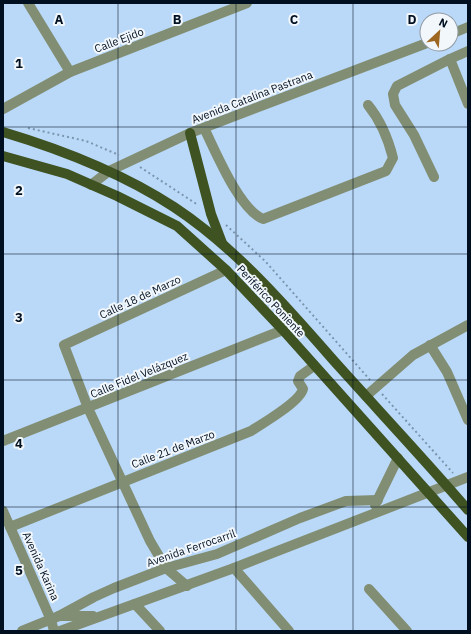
<svg xmlns="http://www.w3.org/2000/svg" width="471" height="634" font-family="'IBM Plex Sans',sans-serif">
	<style>
		.lines { fill: none; stroke-linecap: round; stroke-linejoin: round }
		.path { stroke: #7b95af; stroke-width: 2; stroke-dasharray: 2 3; stroke-linecap: butt }
		.minor { stroke: #818e73; stroke-width: 10 }
		.major { stroke: #3e5222; stroke-width: 10 }
		.grid { fill: none; stroke: #001021; stroke-width: 1; stroke-opacity: 0.55 }
		.labels { text-anchor: middle; stroke-width: 4; stroke-linejoin: round; paint-order: stroke }
		.street-label { font-size: 11px; fill: #001021; stroke: #f2f7fc }
		.grid-label { font-size: 13px; text-anchor: middle; font-weight: bold; fill: #001021; stroke: #f2f7fc; stroke-width: 4; stroke-linejoin: round; paint-order: stroke }
	</style>
	<rect width="100%" height="100%" fill="#bad9f8"/>
	<g class="lines">
		<g class="path">
			<path d="M28,128L86,141L119,155"/>
			<path d="M140,167L198,205"/>
			<path d="M226,225L265,261L370,380"/>
			<path d="M382,394L453,473"/>
		</g>
		<g class="minor">
			<path d="M28,3L70,72"/>
			<path d="M451,34L468,27"/>
			<path d="M450,59L468,104"/>
			<path d="M3,109L70,72L247,3"/>
			<path d="M204,128C216,152 239,209 263,219L386,171L393,158C388,138 381,121 368,105"/>
			<path d="M434,177L414,135L395,105L393,94L397,86L450,59L468,51"/>
			<path d="M91,185L109,171L190,133L427,43"/>
			<path d="M430,345L447,372L468,420"/>
			<path d="M366,396L413,355L468,325"/>
			<path d="M3,441L283,330"/>
			<path d="M375,505L398,458"/>
			<path d="M3,511L51,620L54,631"/>
			<path d="M10,527L251,431C263,423 300,402 303,389L298,381L300,376L314,366"/>
			<path d="M234,568L289,631"/>
			<path d="M187,586L166,568L150,541L88,408L64,345L226,270"/>
			<path d="M369,589L407,631"/>
			<path d="M135,604L160,631"/>
			<path d="M59,616L94,597L114,588L166,568L217,554L300,518L346,501L378,500"/>
			<path d="M22,631L59,616H93"/>
			<path d="M60,631L234,568L468,477"/>
		</g>
		<g class="major">
			<path d="M3,132C63,150 122,173 174,207C236,248 286,306 335,362C379,411 425,460 468,510"/>
			<path d="M190,133L211,214L222,243"/>
			<path d="M3,156L67,174L117,196L177,226L226,270L283,330L468,537"/>
		</g>
	</g>
	<path class="grid" d="M118,3V631M236,3V631M353,3V631M3,127H468M3,254H468M3,380H468M3,507H468"/>
	<g class="labels">
		<g class="street-label">
			<text transform="translate(119 40) rotate(-21)" y="4">Calle Ejido</text>
			<text transform="translate(252 97) rotate(-21)" y="4">Avenida Catalina Pastrana</text>
			<text transform="translate(140 297) rotate(-25)" y="4">Calle 18 de Marzo</text>
			<text transform="translate(271 301) rotate(47)" y="4">Periférico Poniente</text>
			<text transform="translate(139 375) rotate(-22)" y="4">Calle Fidel Velázquez</text>
			<text transform="translate(173 449) rotate(-21)" y="4">Calle 21 de Marzo</text>
			<text transform="translate(191 548) rotate(-19)" y="4">Avenida Ferrocarril</text>
			<text transform="translate(41 566) rotate(66)" y="4">Avenida Karina</text>
		</g>
	</g>
	<g class="grid-label">
		<text x="59" y="24">A</text>
		<text x="177" y="24">B</text>
		<text x="294" y="24">C</text>
		<text x="412" y="24">D</text>
		<text x="19" y="68">1</text>
		<text x="19" y="195">2</text>
		<text x="19" y="322">3</text>
		<text x="19" y="448">4</text>
		<text x="19" y="575">5</text>
	</g>
	<rect width="471" height="634" fill="none" stroke="#001021" stroke-width="8"/>
	<g transform="translate(439 32) rotate(26)"><circle r="19" fill="#f2f7fc" stroke="#919ba4"/>
	<path d="M0-3L7 15L0 10L-7 15Z" fill="#9d6621"/>
	<text y="-6" font-size="11" font-weight="bold" text-anchor="middle" fill="#001021">N</text>
	</g>
</svg>
